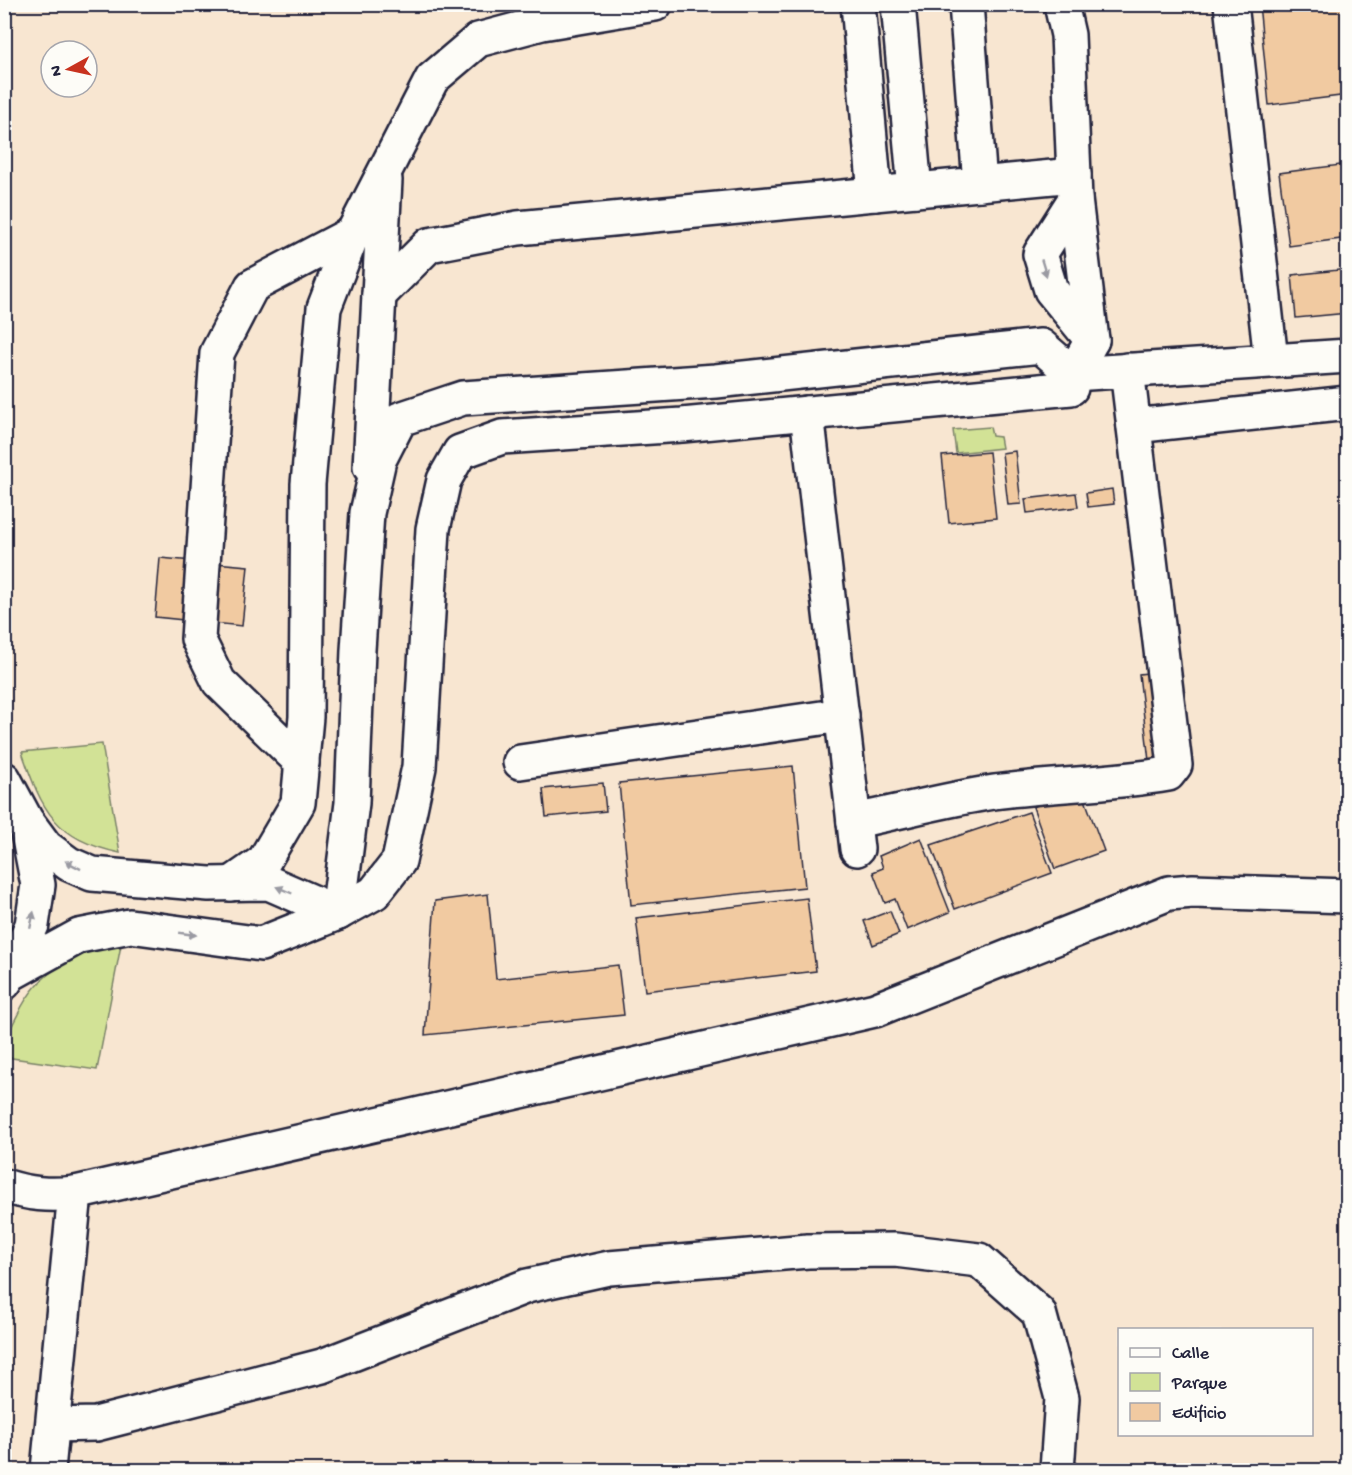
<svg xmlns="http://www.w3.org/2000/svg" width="1352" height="1475" font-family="'Gochi Hand',sans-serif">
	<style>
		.built { fill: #f8e6d1; fill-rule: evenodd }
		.green { fill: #d2e296; stroke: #7a8268; stroke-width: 1.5 }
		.building { fill: #f1caa1; stroke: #22223b; stroke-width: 1.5 }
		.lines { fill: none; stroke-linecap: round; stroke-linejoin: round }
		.minor-casing { stroke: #22223b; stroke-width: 38 }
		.minor { stroke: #fdfcf7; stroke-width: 33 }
		.oneway { fill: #9a9aa2 }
	</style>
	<rect width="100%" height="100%" fill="#fbf2e6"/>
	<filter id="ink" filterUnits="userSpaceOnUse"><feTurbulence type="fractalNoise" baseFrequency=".0167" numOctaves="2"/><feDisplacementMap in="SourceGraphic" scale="12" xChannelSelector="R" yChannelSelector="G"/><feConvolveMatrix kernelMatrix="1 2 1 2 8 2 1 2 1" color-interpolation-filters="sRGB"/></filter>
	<g filter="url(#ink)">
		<path class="built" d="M5,5H1347V1470H5ZM51,51H87V87H51ZM1120,1330H1312V1434H1120Z"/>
		<g class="green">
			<path d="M990,427L992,436L1000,437L1002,448L956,453L953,430Z"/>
			<path d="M102,744L120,853C55,839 42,811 22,752Z"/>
			<path d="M121,945L97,1070L5,1057C4,1040 10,1029 18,1014C39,970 75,952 121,945Z"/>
		</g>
		<g class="building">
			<path d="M1259,4H1348V95L1269,105Z"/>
			<path d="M1348,164V238L1289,246L1279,173Z"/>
			<path d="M1348,269V313L1296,318L1292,275Z"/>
			<path d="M1015,451L1021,504L1008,505L1002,453Z"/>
			<path d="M989,452L996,518L949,523L942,456Z"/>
			<path d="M1112,489L1114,504L1088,507L1086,493Z"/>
			<path d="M1076,493L1078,507L1027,513L1025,499Z"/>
			<path d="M160,558L248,566L242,626L155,617Z"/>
			<path d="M1157,672L1166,760L1149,761L1139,674Z"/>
			<path d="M793,766L805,887L631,905L619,783Z"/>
			<path d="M603,783L606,811L546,817L543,789Z"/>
			<path d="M1081,789L1104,851L1055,869L1033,807Z"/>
			<path d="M1029,812L1052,873L955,909L931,845Z"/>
			<path d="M921,838L950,912L907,930L895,899L885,903L873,872L883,868L879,856Z"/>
			<path d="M488,894L496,979L618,965L624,1015L425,1035L435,901Z"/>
			<path d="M807,898L816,971L645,991L636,918Z"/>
			<path d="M890,911L899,934L873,945L864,921Z"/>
		</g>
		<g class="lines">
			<defs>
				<g id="minor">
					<path d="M858,4L875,194"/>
					<path d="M898,4L915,190"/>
					<path d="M966,4L980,184"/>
					<path d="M1231,4L1271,360"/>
					<path d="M1075,199L1040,254L1051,290L1092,340"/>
					<path d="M379,295L429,245L518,228L1074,175"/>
					<path d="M807,413L857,849"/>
					<path d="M1134,426L1348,403"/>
					<path d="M370,467L385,180"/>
					<path d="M520,762L842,715"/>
					<path d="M302,763L219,682L198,639L217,353L252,286L353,233"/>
					<path d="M4,779L26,820L46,847L69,864L92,874L209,884L269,883L338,913"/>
					<path d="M854,821C900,812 947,799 994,792C1052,784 1110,784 1168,774L1175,765L1127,370"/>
					<path d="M231,884L264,861L298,803L306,717L308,484L324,308L353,233L432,79L478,40L542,23L655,4"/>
					<path d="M338,913L352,803L358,650L367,513L379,460L400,419L463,398L716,381L1041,346L1073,374L1348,356"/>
					<path d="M10,974L32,925L38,885L26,823"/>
					<path d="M4,983L10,974L79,936L130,926L261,944L338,913L374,893L399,861L419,767L433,529L444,480L460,452L502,437L682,425L1071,388L1073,374L1092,340L1075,199L1068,35L1061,4"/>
					<path d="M4,1186C29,1194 49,1196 75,1193L875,1010L1169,893L1193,891L1348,896"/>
					<path d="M53,1425L96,1424L322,1366L527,1286L609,1268L808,1251L895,1250L979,1260L1039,1313L1062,1398L1057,1470"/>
					<path d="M48,1470L75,1193"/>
				</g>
			</defs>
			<use href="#minor" class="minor-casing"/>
			<use href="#minor" class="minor"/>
		</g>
		<defs><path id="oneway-solid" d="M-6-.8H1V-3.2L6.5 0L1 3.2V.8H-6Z" transform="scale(1.5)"/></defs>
		<g class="oneway">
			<use href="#oneway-solid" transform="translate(1044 268) rotate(73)"/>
			<use href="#oneway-solid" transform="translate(73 865) rotate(-153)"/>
			<use href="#oneway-solid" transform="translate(284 890) rotate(-157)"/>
			<use href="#oneway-solid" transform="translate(32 920) rotate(-78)"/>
			<use href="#oneway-solid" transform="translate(188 934) rotate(8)"/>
		</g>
	</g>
	<rect width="1352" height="1475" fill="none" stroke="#fdfcf7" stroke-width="24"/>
	<rect x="12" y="12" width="1328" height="1451" fill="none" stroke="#22223b" stroke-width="2" filter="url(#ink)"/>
	<rect x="1118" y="1328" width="195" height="108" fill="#fdfcf7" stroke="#a5a5ac" stroke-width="1.5"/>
	<rect x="1130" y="1348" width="30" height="9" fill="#fdfcf7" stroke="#a5a5ac" stroke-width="1.5"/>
	<text x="1172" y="1358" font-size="18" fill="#22223b">Calle</text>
	<rect x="1130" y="1373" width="30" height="18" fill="#d2e296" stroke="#a5a5ac" stroke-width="1.5"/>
	<text x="1172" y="1388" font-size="18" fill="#22223b">Parque</text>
	<rect x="1130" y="1403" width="30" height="18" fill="#f1caa1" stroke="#a5a5ac" stroke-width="1.5"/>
	<text x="1172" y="1418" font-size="18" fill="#22223b">Edificio</text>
	<g transform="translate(69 69) rotate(262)"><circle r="28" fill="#fdfcf7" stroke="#a5a5ac" stroke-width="1.5"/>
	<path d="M0-4.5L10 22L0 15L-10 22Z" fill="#c8321e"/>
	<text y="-9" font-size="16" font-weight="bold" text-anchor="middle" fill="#22223b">N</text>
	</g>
</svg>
